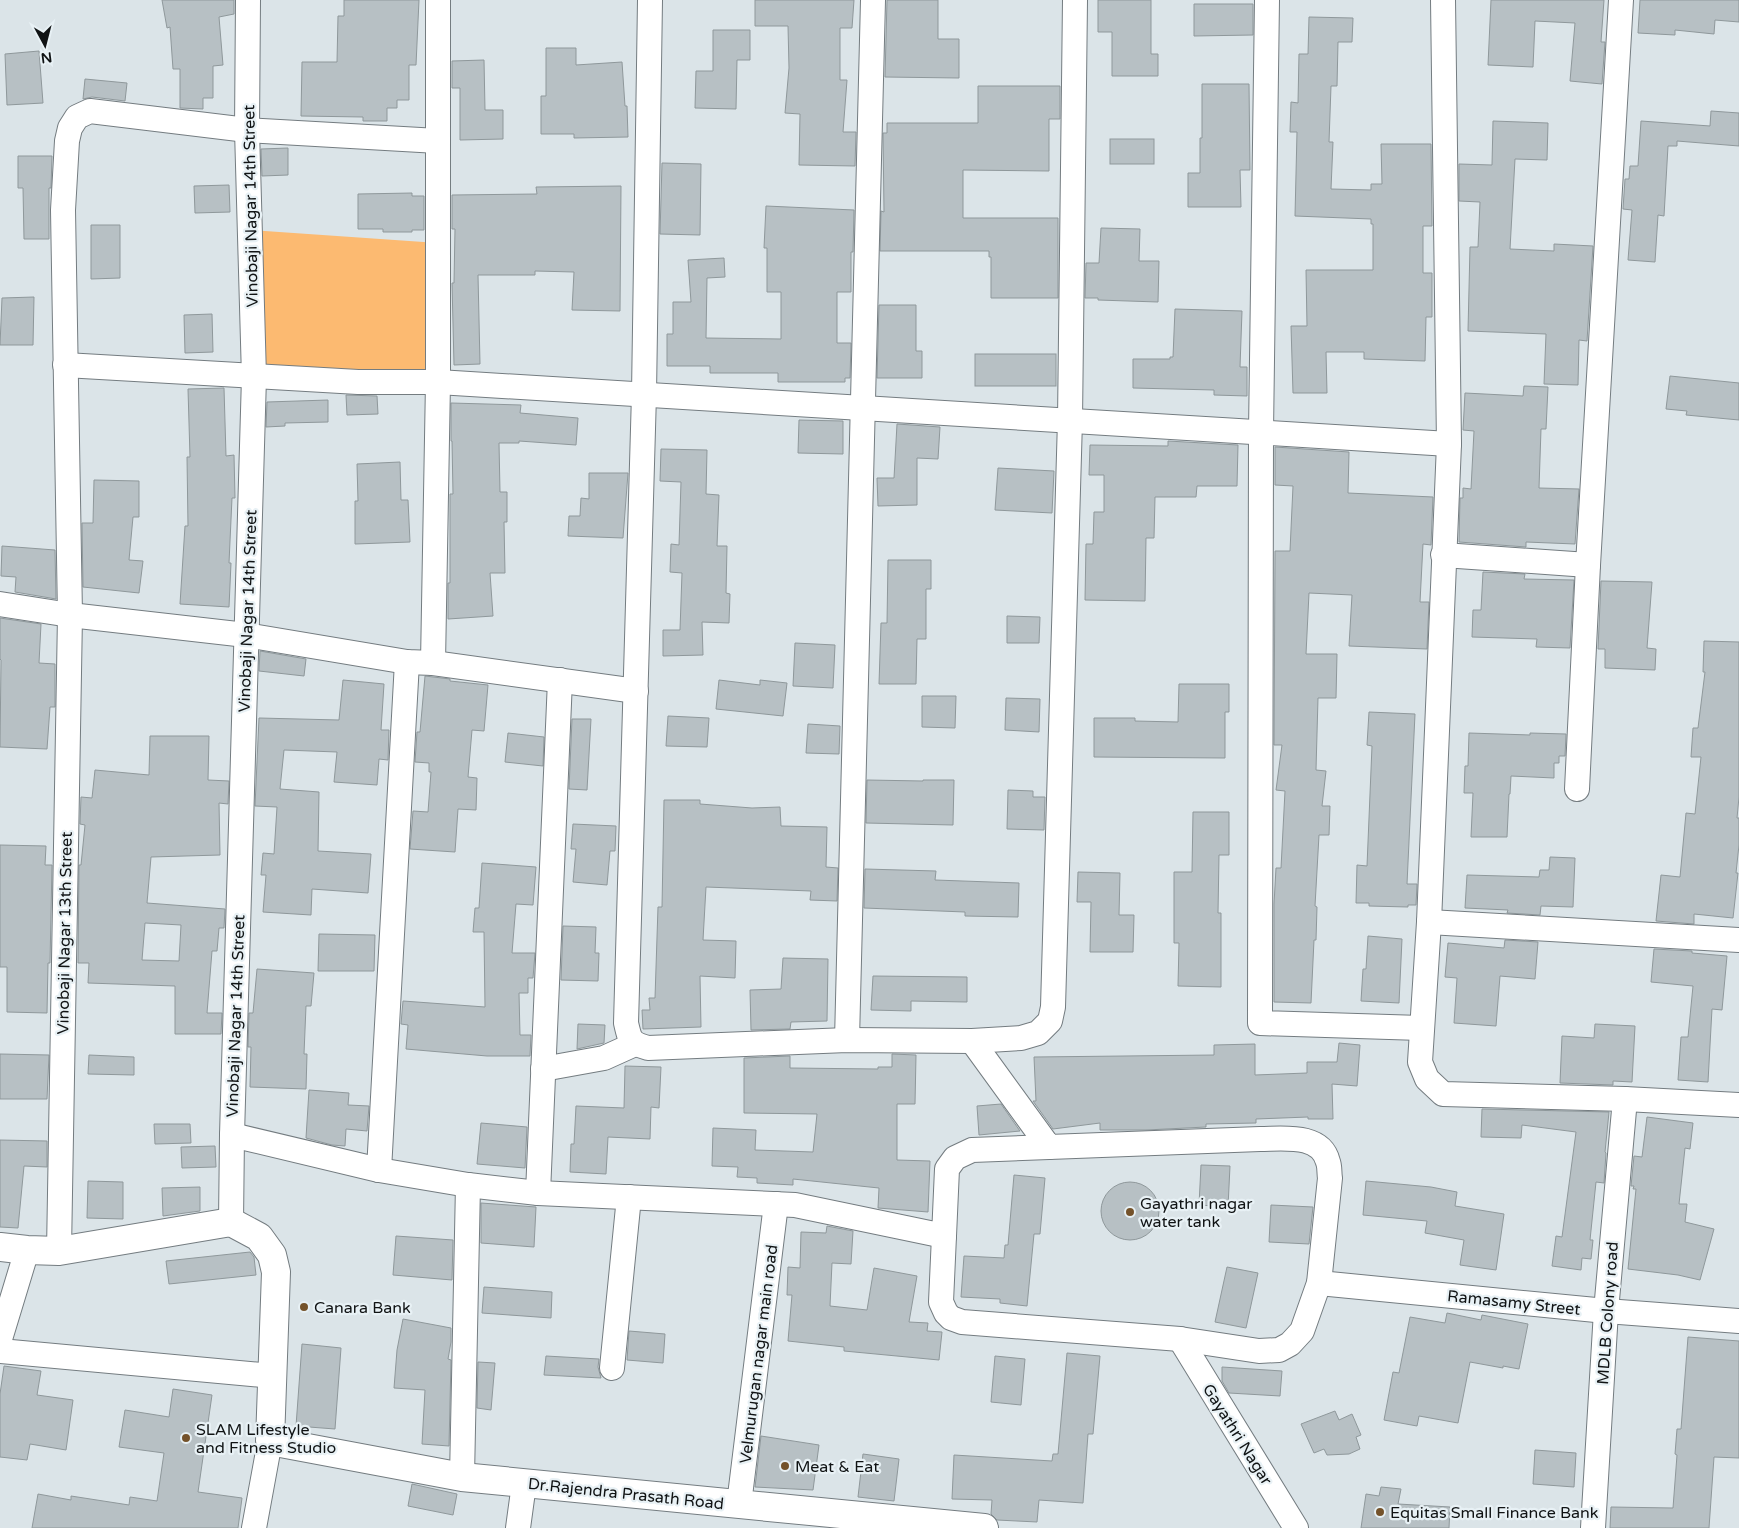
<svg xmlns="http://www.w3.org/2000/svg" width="1739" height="1528" font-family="'Varela Round',sans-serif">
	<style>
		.green { fill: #fcba71 }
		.building { fill: #b7c0c4; stroke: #8f989b; fill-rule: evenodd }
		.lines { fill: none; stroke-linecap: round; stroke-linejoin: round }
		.street-casing { stroke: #747c80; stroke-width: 26 }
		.secondary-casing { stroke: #747c80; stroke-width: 30 }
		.street { stroke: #fff; stroke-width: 24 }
		.secondary { stroke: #fff; stroke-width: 28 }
		.poi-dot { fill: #74522a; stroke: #e8f1f5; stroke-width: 2 }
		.labels { text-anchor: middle; stroke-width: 4.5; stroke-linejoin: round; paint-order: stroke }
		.street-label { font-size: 16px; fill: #101314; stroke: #e8f1f5 }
		.poi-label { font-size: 16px; fill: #101314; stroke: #e8f1f5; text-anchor: start }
	</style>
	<rect width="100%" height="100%" fill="#dbe4e8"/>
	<path class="green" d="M250,230L438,243V382L254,377Z"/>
	<g class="building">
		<path d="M162,0H234V14L219,17L223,65L213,66V98H203V109L180,108V69H173L170,27L167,28Z"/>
		<path d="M344,0H419L416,65H409V100H397V108H387V121H363V117L301,116L302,62H337L338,16H344Z"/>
		<path d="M755,0H854L852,28H840V80H847L843,132H856L855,166L799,165L800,114L785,113L789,68L788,26H755Z"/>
		<path d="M887,0H938V39H959V78L885,77Z"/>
		<path d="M1098,0H1151V54H1158V76H1112V32H1098Z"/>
		<path d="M1491,0H1604L1601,42H1605L1602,84L1570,81L1575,23L1535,21L1533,67L1488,65Z"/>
		<path d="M1640,0H1739V22L1715,20L1714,34L1675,30V35L1638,33Z"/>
		<path d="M1194,4H1253V35L1194,36Z"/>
		<path d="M1309,17L1353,18L1352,42H1338L1337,86H1331L1329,142H1333L1331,189L1371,190V184H1382L1381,144H1431L1432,226H1423V273H1432V317H1426L1425,361L1364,359V352H1326L1327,393H1293L1291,326H1307L1306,270H1373V224H1371V219L1295,216L1297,132H1290L1291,102L1298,103L1299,54H1308Z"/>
		<path d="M713,30H750V60H737L736,109L695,108L696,71H713Z"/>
		<path d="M546,48H576V65L622,62L625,106H627L628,137L574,138V134H541V96H546Z"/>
		<path d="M39,51L43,103L7,105L5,54Z"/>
		<path d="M484,60L485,110H503V139L460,140V88H452V61Z"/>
		<path d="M85,79L127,83L125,101L92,97L83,99Z"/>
		<path d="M1202,84H1249L1250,170H1240L1241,207H1188V173H1200V138H1202Z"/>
		<path d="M978,86H1060V119H1049V171L963,170V218H1058V298H991V257H989V251H880L881,211L884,212L883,133H887V123H978Z"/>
		<path d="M1711,111L1739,113V146L1677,141V146H1668L1664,216L1658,215L1655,262L1628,260L1632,210L1623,209L1625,179H1629L1630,166H1638L1641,121L1710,126Z"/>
		<path d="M1493,121L1548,123L1547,160L1515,159L1510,249L1554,251V244L1593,246L1587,341L1579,340L1578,385L1544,384L1546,334L1468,331L1470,247H1478L1480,202L1459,201V164L1492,165Z"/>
		<rect x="1110" y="139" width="44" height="25"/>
		<path d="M288,148V175L262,176L261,149Z"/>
		<path d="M18,156H52L51,188H49V239H24L23,188H18Z"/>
		<path d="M662,163L701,164L700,235L660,234Z"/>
		<path d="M229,185L230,212L195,213L194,186Z"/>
		<path d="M621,186L620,311L572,310L574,272L535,271V275H478L480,364L454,365L452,283H454L455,229H452V195L537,194L536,187Z"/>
		<path d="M412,193V196H424V230H412V232H383V229H358V194Z"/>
		<path d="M766,206L854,210L853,252H851V292H837V343H851L850,378H845V382H778V373H710V366H667V334H673V302H691L688,260L724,258L725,277L707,278L706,338L781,339V292H767V248H764Z"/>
		<path d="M91,225H120V278L91,279Z"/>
		<path d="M1101,228L1140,229L1139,261H1159L1158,302L1098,300V298H1085L1086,263H1099Z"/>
		<path d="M34,297L33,345H0L2,298Z"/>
		<path d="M879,305H916V351H922V378H877Z"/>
		<path d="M1175,309L1242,311L1240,367H1247V396L1214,395V390L1133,388V359H1170V357H1173Z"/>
		<path d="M212,314L213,352L185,353L184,315Z"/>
		<rect x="975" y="354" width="81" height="32"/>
		<path d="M1670,376L1739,383V420L1686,415L1687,411L1666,409Z"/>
		<path d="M1524,386L1548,387L1546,429H1541L1539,488L1579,489L1575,544L1526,542V547L1459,542L1460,498H1463V488L1471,489L1474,431L1463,430L1465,393L1523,396Z"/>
		<path d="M224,388L226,456L234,455L235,498H232L229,563H231L229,607L180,604L185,526H188L187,457H190L188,389Z"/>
		<path d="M346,395L377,396L378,414L347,415Z"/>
		<path d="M328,400V422L285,423V426L266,427L267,402Z"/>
		<path d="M451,403L521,405L520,413L578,418L576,445L519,441V443H499L500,492H507V522H504L505,573H490L493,616L448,619V583H450V494H453L452,441H451Z"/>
		<path d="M799,420L843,421V454L798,453Z"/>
		<path d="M897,424L940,427L938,459L917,458V505L878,506L877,478H894Z"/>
		<path d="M1168,441L1238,445L1237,486H1197L1196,497H1155L1154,538H1146L1145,601L1085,600L1086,544H1093L1094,512H1104V475H1089L1090,445L1168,446Z"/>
		<path d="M1275,447L1349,452L1348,493L1433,497L1431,545L1423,544L1420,602H1429L1427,649L1349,646L1352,595L1309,593L1306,654H1337L1336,698H1318L1316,770L1326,771L1322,806H1330L1329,835H1319L1315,906L1317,907L1316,940H1314L1311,1003L1274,1002V904L1276,868H1281L1285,791L1276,790L1282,745H1274L1275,551H1290L1293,486L1275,485Z"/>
		<path d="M661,449L707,450L706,494L719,495L717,546H727L726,593L730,594L729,623L702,622L703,655L663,656V630H680L682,573L670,572L671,544L679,545L681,482L660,481Z"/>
		<path d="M400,462L401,500H408L410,542L355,544V501H358L357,464Z"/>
		<path d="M998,468L1054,471L1052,513L995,510Z"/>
		<path d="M589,473H628L623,538L568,536L569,516H580L581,498L589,499Z"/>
		<path d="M94,480L139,481V517H133L129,560L143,561L139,593L83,587L82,523H93Z"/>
		<path d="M2,546L55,550L56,599L15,592L16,577L1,576Z"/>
		<path d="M888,560H931V589H926V639H917L916,684H879L881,623H887Z"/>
		<path d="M1483,572L1525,574L1524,579L1574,580L1570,648L1536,647L1537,639L1472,637L1473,610H1481Z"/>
		<path d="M1601,581L1652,582L1647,648L1656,649L1655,670L1605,668V649H1598Z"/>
		<path d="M1007,616L1040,617L1039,643H1007Z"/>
		<path d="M0,618L41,624L39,663L55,664V707H50L47,749L0,747L1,660L0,659Z"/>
		<path d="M1704,641L1739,642V797L1737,818H1739V845L1736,873H1738L1733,918L1694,914V924L1656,921L1661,875L1680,877L1686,813L1695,814L1701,757H1691L1693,728H1698L1705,672H1703Z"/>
		<path d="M795,643L835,645L833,688L793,686Z"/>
		<path d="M260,651L306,659L304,676L259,671Z"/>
		<path d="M425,676L450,679V681L488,685L484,731L472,730L468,777L477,778L476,810L458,809L455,852L410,849L413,811L428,812L431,772H429V763L415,762L417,732H420Z"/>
		<path d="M343,680L384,684L381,730H389L388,760L379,759L377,785L334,782L337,752L284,750L280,789L319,792L318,851L371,854L368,893L312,889L311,915L263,912L266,875H261L263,853L274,854L277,807L255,806L259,718L339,720Z"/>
		<path d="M719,680L760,685V680L787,683L783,716L716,709Z"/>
		<path d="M1179,684H1229V712H1225V758L1094,757V718H1135V721L1178,722Z"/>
		<path d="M922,696H956L955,728L922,727Z"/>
		<path d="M1006,698L1040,699L1039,732L1005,730Z"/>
		<path d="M1369,712L1415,714L1407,884H1417L1416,905H1408V907L1369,906V903H1356L1357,865L1367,866L1372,746L1367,745Z"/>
		<path d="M668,716L709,718L707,747L666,746Z"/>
		<path d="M572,719H591L587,790L569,789Z"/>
		<path d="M808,724L840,726L839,754L806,753Z"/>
		<path d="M508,733L544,737L543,766L505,762Z"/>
		<path d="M1469,733L1530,735V733L1566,734L1565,756H1559V763H1554V778L1511,776L1510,794H1509L1507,837H1471L1473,793H1464L1465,766H1468Z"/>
		<path d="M150,736H209L208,780L229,781L228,804L219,803L220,855L151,857L147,903L225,909L224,928H219L217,951H212L207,1013H222L221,1034H175V986L88,983L89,963H78L79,865H81L85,825L80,824L81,797L92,798L95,770L149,775ZM145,923L181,925L179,961L142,960Z"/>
		<path d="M867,780L923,781V780H954L953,825L866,823Z"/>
		<path d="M1008,790L1033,791V797H1045L1044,830L1007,829Z"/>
		<path d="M664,800H700V804L752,808L780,807L781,826L827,827L826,867L838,868L837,901L810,900L811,891L706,887L703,940L736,941L735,978L700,976L701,1027L643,1029L642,1010H650L649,998H655L658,907H662Z"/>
		<path d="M1193,812H1229V855H1219L1218,913H1221V987L1178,986L1179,943H1174V872H1192Z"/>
		<path d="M573,824L616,826L615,851H610L607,885L573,882L576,849H571Z"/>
		<path d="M0,845L46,846L45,865H52L50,963H48L47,1013L7,1012V967H0Z"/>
		<path d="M1550,857L1575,858L1573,907L1541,906L1540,915L1507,913L1508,910L1465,908L1467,875L1539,877L1540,870H1549Z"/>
		<path d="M482,863L536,867L533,905L516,904L512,953H535L533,978H528V993H519L520,1035H531L530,1056H487L406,1049L408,1025L401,1024L403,1001L485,1007L484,932H473L475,908H479Z"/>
		<path d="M865,869L936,871L935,880L1019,883L1018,917L965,916V912L864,908Z"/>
		<path d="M1078,872L1120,873L1119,915H1134L1133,952H1090L1091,902H1077Z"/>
		<path d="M563,926L596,927L595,953H599L598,981L561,980Z"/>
		<path d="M319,934L375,935L374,971H318Z"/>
		<path d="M1368,936L1402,939L1399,1003L1361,1001L1363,969H1366Z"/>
		<path d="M1505,940L1538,942L1535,979L1500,976L1496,1026L1454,1023L1457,978L1445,977L1448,943L1504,948Z"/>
		<path d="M1654,949L1692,951V953L1727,956L1722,1010L1712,1009L1708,1082L1678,1080L1681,1037H1688L1693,986L1651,982Z"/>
		<path d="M783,958L828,959L827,1021L791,1022L790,1029L751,1030L750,990L781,989Z"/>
		<path d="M257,969L314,973L311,1006H306L304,1054H307L306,1089L250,1087L251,1047H248L249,1013H253Z"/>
		<path d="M873,976L967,977V1002L911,1001V1011L871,1010Z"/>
		<path d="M578,1024L605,1025L604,1043L577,1049Z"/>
		<path d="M1595,1024L1635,1026L1632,1082L1613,1081V1085L1560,1083L1562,1036L1594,1038Z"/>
		<path d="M1339,1043L1360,1045L1357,1086L1332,1084L1333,1119H1308V1117L1256,1119V1123L1206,1124V1127L1146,1130H1100V1123L1053,1129L1033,1101H1036L1034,1057L1214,1055V1045L1255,1044V1075L1307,1073V1062H1337Z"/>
		<path d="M0,1054L49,1055L47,1099H0Z"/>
		<path d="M892,1054L916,1055L915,1104H897V1160L930,1161L928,1212L878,1208L879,1188L793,1179V1185L757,1183V1178L737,1177L738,1167L712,1166L713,1128L756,1130L755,1150L813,1152L817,1114L744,1113V1058L790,1056V1068L878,1069V1067H892Z"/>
		<path d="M89,1055L134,1057V1075L88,1074Z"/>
		<path d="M625,1066L661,1067L659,1108L651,1107L650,1139L608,1137L606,1174L570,1172L571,1144H574L576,1106L624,1108Z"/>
		<path d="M309,1090L349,1093L348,1105L369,1106L367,1131L346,1129L345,1146L332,1145L306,1138Z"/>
		<path d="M1001,1104L1020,1131L979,1135L977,1106Z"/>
		<path d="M1482,1109L1609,1112L1605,1152L1606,1153L1604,1183L1596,1182L1590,1240H1593L1591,1259L1582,1258L1581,1270L1552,1266L1556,1236L1562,1237L1576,1132L1522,1125L1521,1138L1481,1137Z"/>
		<path d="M1647,1117L1693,1123L1690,1149L1685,1148L1679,1204H1687L1685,1222L1714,1229L1700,1280L1678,1275L1628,1269L1636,1189H1633L1634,1186H1631L1634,1156L1642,1157Z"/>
		<path d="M481,1123L527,1127L525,1168L477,1164Z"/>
		<path d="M154,1124H190L191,1143L155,1144Z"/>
		<path d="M0,1140L47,1141V1167L24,1166L18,1228L0,1227Z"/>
		<path d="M215,1146L216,1167L182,1168L181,1147Z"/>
		<path d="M1201,1165L1230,1166L1228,1207L1199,1205Z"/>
		<path d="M1014,1175L1045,1178L1040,1234H1034L1027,1306L1000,1303V1299L961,1297L964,1256L1004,1258L1005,1245H1008Z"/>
		<path d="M88,1181L123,1182V1219L87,1218Z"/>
		<path d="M1366,1181L1431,1187L1457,1192L1455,1206L1504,1214L1496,1270L1460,1265L1464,1240L1425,1233L1427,1221L1363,1215Z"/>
		<circle cx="1130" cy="1211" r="29"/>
		<path d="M200,1187V1211L163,1216L162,1188Z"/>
		<path d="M481,1203L536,1207L534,1247L481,1243Z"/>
		<path d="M1271,1205L1313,1207L1309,1244L1269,1242Z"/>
		<path d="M827,1226L853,1231L851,1264L832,1263L830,1306L867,1310L874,1268L917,1276L909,1322L928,1323L927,1331L942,1332L939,1360L844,1351V1347L788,1341L792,1295H787L788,1267L800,1268L801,1232L826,1233Z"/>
		<path d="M396,1236L453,1240L452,1280L393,1275Z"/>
		<path d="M250,1252L254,1257L256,1275L169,1284L166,1261Z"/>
		<path d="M1227,1267L1258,1273L1246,1328L1215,1322Z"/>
		<path d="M484,1287L552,1292L551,1318L482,1313Z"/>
		<path d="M1447,1313L1481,1320L1482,1315L1528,1324L1519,1369L1503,1366V1368L1470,1362L1458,1423L1419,1416L1417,1426L1384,1420L1393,1372L1399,1373L1410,1317L1445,1323Z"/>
		<path d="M403,1319L451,1328V1342L448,1359L451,1360L449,1446L422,1444L425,1390L394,1388L397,1350Z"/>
		<path d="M629,1331L665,1334L663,1363L627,1360Z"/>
		<path d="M1688,1337L1739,1341V1458L1714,1457L1709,1528H1610L1611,1507L1673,1508L1677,1455L1675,1454L1677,1429H1681Z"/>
		<path d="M302,1344L341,1348L335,1429L296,1426Z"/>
		<path d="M1067,1353L1100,1356L1093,1434H1088L1083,1503L1039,1500L1037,1522L997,1520L991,1514L992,1500L952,1499L954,1455L1052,1461L1053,1454H1058Z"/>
		<path d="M546,1356L599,1359L598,1367L601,1378L544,1375Z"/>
		<path d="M995,1356L1025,1359L1021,1405L991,1402Z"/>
		<path d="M478,1362L495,1363L491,1410L477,1408Z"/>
		<path d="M4,1366L41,1371L37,1395L73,1400L66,1450L30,1444L27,1460L0,1457V1394Z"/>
		<path d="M1222,1367L1282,1371L1280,1396L1229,1393L1222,1381Z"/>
		<path d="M173,1389L212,1395L198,1492L242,1498L238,1528H32L38,1494L71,1500V1496L129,1505L130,1497L157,1501L164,1453L119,1447L125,1410L169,1417Z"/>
		<path d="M1335,1411L1339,1420L1352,1414L1361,1435L1356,1437L1360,1449L1349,1454L1327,1455L1324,1449L1314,1453L1301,1424Z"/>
		<path d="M761,1436L819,1445L813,1490L755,1487Z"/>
		<path d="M1535,1450L1576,1453L1574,1487L1533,1484Z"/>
		<path d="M863,1454L899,1459L894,1501L858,1497Z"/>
		<path d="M412,1484L457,1494L453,1515L408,1506Z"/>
		<path d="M1381,1487L1401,1489L1398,1504L1450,1507L1449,1528H1361L1366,1494L1379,1496Z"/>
	</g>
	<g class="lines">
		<defs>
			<g id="street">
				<path d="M650,0L644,394L626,1023C630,1040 630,1043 648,1048L847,1040L972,1041L1021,1038L1038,1033L1050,1021L1053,1007L1070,420L1075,0"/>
				<path d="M1267,0L1261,432L1260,1023L1421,1028"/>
				<path d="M1443,0L1449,444L1429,922L1420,1062L1427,1079L1443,1094L1625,1099L1739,1105"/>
				<path d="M65,365L358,382H438L1449,444"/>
				<path d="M1443,555L1588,565L1621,0"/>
				<path d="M0,604L70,615L246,635L407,662L433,663L636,691"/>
				<path d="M433,663L438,382V0"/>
				<path d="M1577,789L1588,565"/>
				<path d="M1429,922L1739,940"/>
				<path d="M847,1040L873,0"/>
				<path d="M543,1069L604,1058L635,1044"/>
				<path d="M232,1135L379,1170L468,1185L538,1193L795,1205L944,1236L947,1169L955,1158L972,1150L1049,1147"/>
				<path d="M379,1170L407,662"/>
				<path d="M538,1193L560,680"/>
				<path d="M231,1222L232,1135L254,377L247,130L248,0"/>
				<path d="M944,1236L941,1302L946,1313L951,1318L962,1322L1180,1339L1259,1351L1279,1350L1290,1344L1302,1331L1319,1283L1330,1178C1329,1173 1330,1167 1328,1162C1321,1133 1283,1139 1260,1139L1049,1147L972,1041"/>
				<path d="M59,1251L70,615L63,210L67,141L70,128L77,117L90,111L247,130L438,141"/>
				<path d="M1319,1283L1606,1311L1739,1321"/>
				<path d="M0,1339L27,1250"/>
				<path d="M1180,1339L1296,1528"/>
				<path d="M0,1351L273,1376"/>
				<path d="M612,1368L629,1197"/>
				<path d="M462,1477L468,1185"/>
				<path d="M739,1504L776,1204"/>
				<path d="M254,1528L270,1441"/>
				<path d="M518,1528L524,1484"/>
				<path d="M1593,1528L1606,1311L1625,1099"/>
			</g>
			<path id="secondary" d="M0,1247L27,1250L59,1251L231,1222L259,1237L272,1255L276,1272L270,1441L462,1477L984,1528"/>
		</defs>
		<use href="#street" class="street-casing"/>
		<use href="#secondary" class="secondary-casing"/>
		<use href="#street" class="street"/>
		<use href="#secondary" class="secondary"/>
	</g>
	<g class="poi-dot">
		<circle cx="1130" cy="1212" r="5"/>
		<circle cx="304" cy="1307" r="5"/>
		<circle cx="186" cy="1438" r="5"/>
		<circle cx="785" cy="1466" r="5"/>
		<circle cx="1380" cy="1512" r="5"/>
	</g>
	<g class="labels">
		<g class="street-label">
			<text transform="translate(250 206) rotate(-91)" y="6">Vinobaji Nagar 14th Street</text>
			<text transform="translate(247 611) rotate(-88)" y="6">Vinobaji Nagar 14th Street</text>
			<text transform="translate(64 933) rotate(-89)" y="6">Vinobaji Nagar 13th Street</text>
			<text transform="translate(235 1016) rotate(-88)" y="6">Vinobaji Nagar 14th Street</text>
			<text transform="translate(1514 1302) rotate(6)" y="6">Ramasamy Street</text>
			<text transform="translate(1607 1313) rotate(-86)" y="6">MDLB Colony road</text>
			<text transform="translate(758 1354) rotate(-83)" y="6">Velmurugan nagar main road</text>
			<text transform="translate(1238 1434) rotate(58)" y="6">Gayathri Nagar</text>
			<text transform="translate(626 1493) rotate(6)" y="6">Dr.Rajendra Prasath Road</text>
		</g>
		<g class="poi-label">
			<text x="1140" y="1209">Gayathri nagar<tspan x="1140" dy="18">water tank</tspan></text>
			<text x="314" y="1313">Canara Bank</text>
			<text x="196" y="1435">SLAM Lifestyle<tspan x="196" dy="18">and Fitness Studio</tspan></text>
			<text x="795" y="1472">Meat &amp; Eat</text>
			<text x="1390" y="1518">Equitas Small Finance Bank</text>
		</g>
	</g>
	<g transform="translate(45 45) rotate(173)" stroke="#e8f1f5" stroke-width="4" paint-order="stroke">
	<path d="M0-4L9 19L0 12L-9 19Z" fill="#101314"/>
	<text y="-8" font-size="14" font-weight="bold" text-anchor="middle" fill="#101314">N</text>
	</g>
</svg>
